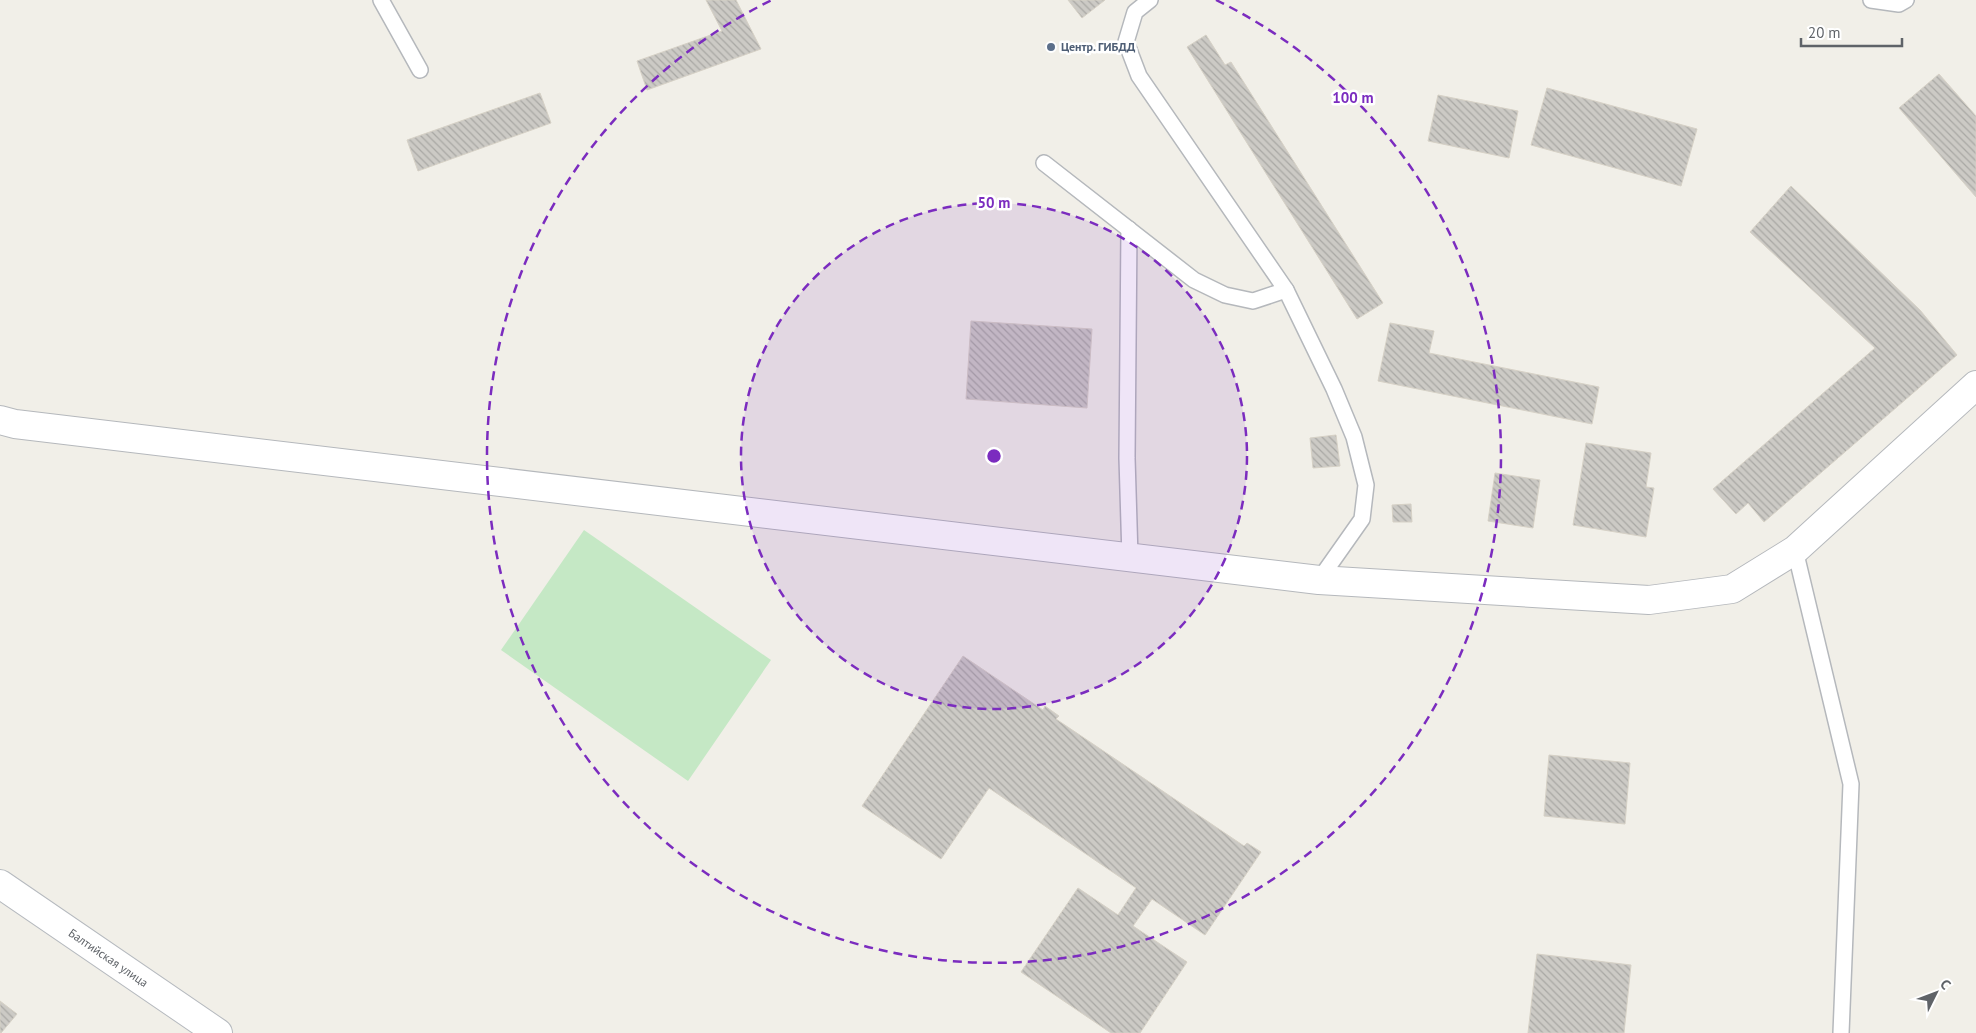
<svg xmlns="http://www.w3.org/2000/svg" width="1976" height="1033" font-family="'PT Sans',sans-serif">
	<style>
		.grass { fill: #c5e8c5 }
		.building { fill: url(#building-back-hatch); stroke: #d6d1c6 }
		.lines { fill: none; stroke-linecap: round; stroke-linejoin: round }
		.service-casing { stroke: #b5b8bc; stroke-width: 18 }
		.minor-casing { stroke: #b5b8bc; stroke-width: 30 }
		.secondary-casing { stroke: #b6babf; stroke-width: 30 }
		.service { stroke: #fff; stroke-width: 15 }
		.minor { stroke: #fff; stroke-width: 28 }
		.secondary { stroke: #fff; stroke-width: 28 }
		.ring { fill: none; stroke: #7b2cbf; stroke-width: 2.5; stroke-dasharray: 9 6 }
		.service-dot { fill: #5c6f8a; stroke: #fff; stroke-width: 2 }
		.labels { text-anchor: middle; stroke-width: 5; stroke-linejoin: round; paint-order: stroke }
		.service-label { font-size: 12px; font-weight: bold; fill: #4e5e75; stroke: #fff; text-anchor: start }
		.street-label { font-size: 12px; fill: #5f6368; stroke: #fff }
		.centre { fill: #7b2cbf; stroke: #fff; stroke-width: 2.5 }
		.ring-label { font-size: 15px; text-anchor: middle; font-weight: bold; fill: #7b2cbf; stroke: #fff; stroke-width: 5; stroke-linejoin: round; paint-order: stroke }
	</style>
	<defs>
		<pattern id="building-back-hatch" width="6" height="6" patternUnits="userSpaceOnUse" patternTransform="scale(1.25)"><rect width="6" height="6" fill="#cccac5"/><path d="M-1 5l2 2M0 0l6 6M5-1l2 2" fill="none" stroke="#a9a8a4"/></pattern>
	</defs>
	<rect width="100%" height="100%" fill="#f1efe8"/>
	<path class="grass" d="M584,530L771,660L688,781L501,650Z"/>
	<g class="building">
		<path d="M706,0H736L761,49L647,90L637,61L722,31Z"/>
		<path d="M1068,0H1105L1082,18Z"/>
		<path d="M1206,35L1225,65L1231,62L1383,303L1357,319L1187,47Z"/>
		<path d="M1939,74L1976,116V197L1899,108Z"/>
		<path d="M1547,88L1697,129L1681,186L1531,145Z"/>
		<path d="M540,93L551,123L418,171L407,140Z"/>
		<path d="M1438,95L1518,111L1509,158L1428,141Z"/>
		<path d="M1791,186L1920,310L1957,355L1764,522L1748,503L1736,514L1713,489L1875,348L1750,232Z"/>
		<path d="M971,321L1092,329L1087,408L966,399Z"/>
		<path d="M1390,323L1434,331L1429,353L1599,387L1592,424L1378,381Z"/>
		<path d="M1336,435L1340,466L1313,468L1310,438Z"/>
		<path d="M1586,443L1651,453L1646,487L1654,488L1646,537L1573,525Z"/>
		<path d="M1495,473L1540,480L1533,528L1488,521Z"/>
		<path d="M1411,504L1412,522H1393L1392,505Z"/>
		<path d="M963,656L1043,710L1045,706L1059,716L1056,719L1244,846L1247,843L1261,852L1205,935L1152,899L1133,926L1187,962L1140,1033H1111L1021,972L1078,888L1118,915L1136,888L989,788L941,859L862,806Z"/>
		<path d="M1549,755L1630,763L1625,824L1544,816Z"/>
		<path d="M1537,954L1631,965L1624,1033H1528Z"/>
		<path d="M0,1001L17,1014L1,1033H0Z"/>
	</g>
	<g class="lines">
		<defs>
			<g id="service">
				<path d="M381,0L420,70"/>
				<path d="M1150,0L1135,12L1126,42L1139,76L1286,290L1334,389L1354,437L1366,485L1362,519L1319,580"/>
				<path d="M1871,0L1899,4L1906,0"/>
				<path d="M1044,163L1194,280L1225,295L1253,301L1286,290"/>
				<path d="M1129,229L1127,458L1130,557"/>
				<path d="M1795,550L1851,784L1841,1033"/>
			</g>
			<path id="minor" d="M0,420L15,424L1319,580L1649,600L1732,589L1795,550L1976,385"/>
			<g id="secondary">
				<path id="s1" d="M0,884L218,1033"/>
			</g>
		</defs>
		<use href="#service" class="service-casing"/>
		<use href="#minor" class="minor-casing"/>
		<use href="#secondary" class="secondary-casing"/>
		<use href="#service" class="service"/>
		<use href="#minor" class="minor"/>
		<use href="#secondary" class="secondary"/>
	</g>
	<circle cx="994" cy="456" r="253" fill="#7b2cbf" fill-opacity=".12"/>
	<g class="ring">
		<circle cx="994" cy="456" r="253"/>
		<path d="M1216 0A507 507 0 1 1 772 0"/>
	</g>
	<circle class="service-dot" cx="1051" cy="47" r="5"/>
	<g class="labels">
		<g class="service-label">
			<text x="1061" y="51">Центр. ГИБДД</text>
		</g>
		<g class="street-label">
			<text dy="4" stroke="none"><textPath href="#s1" startOffset="131">Балтийская улица</textPath></text>
		</g>
	</g>
	<circle cx="994" cy="456" r="8" class="centre"/>
	<g class="ring-label">
		<text x="1353" y="103">100 m</text>
		<text x="994" y="208">50 m</text>
	</g>
	<g transform="translate(1936 993) rotate(48)" stroke="#ffffff" stroke-width="4" paint-order="stroke">
	<path d="M0-4L9 19L0 12L-9 19Z" fill="#5f6368"/>
	<text y="-8" font-size="14" font-weight="bold" text-anchor="middle" fill="#5f6368">С</text>
	</g>
	<path d="M1801 38v8h101v-8" fill="none" stroke="#5f6368" stroke-width="2.5"/>
	<text x="1808" y="38" font-size="15" fill="#5f6368" stroke="#ffffff" stroke-width="4" paint-order="stroke">20 m</text>
</svg>
